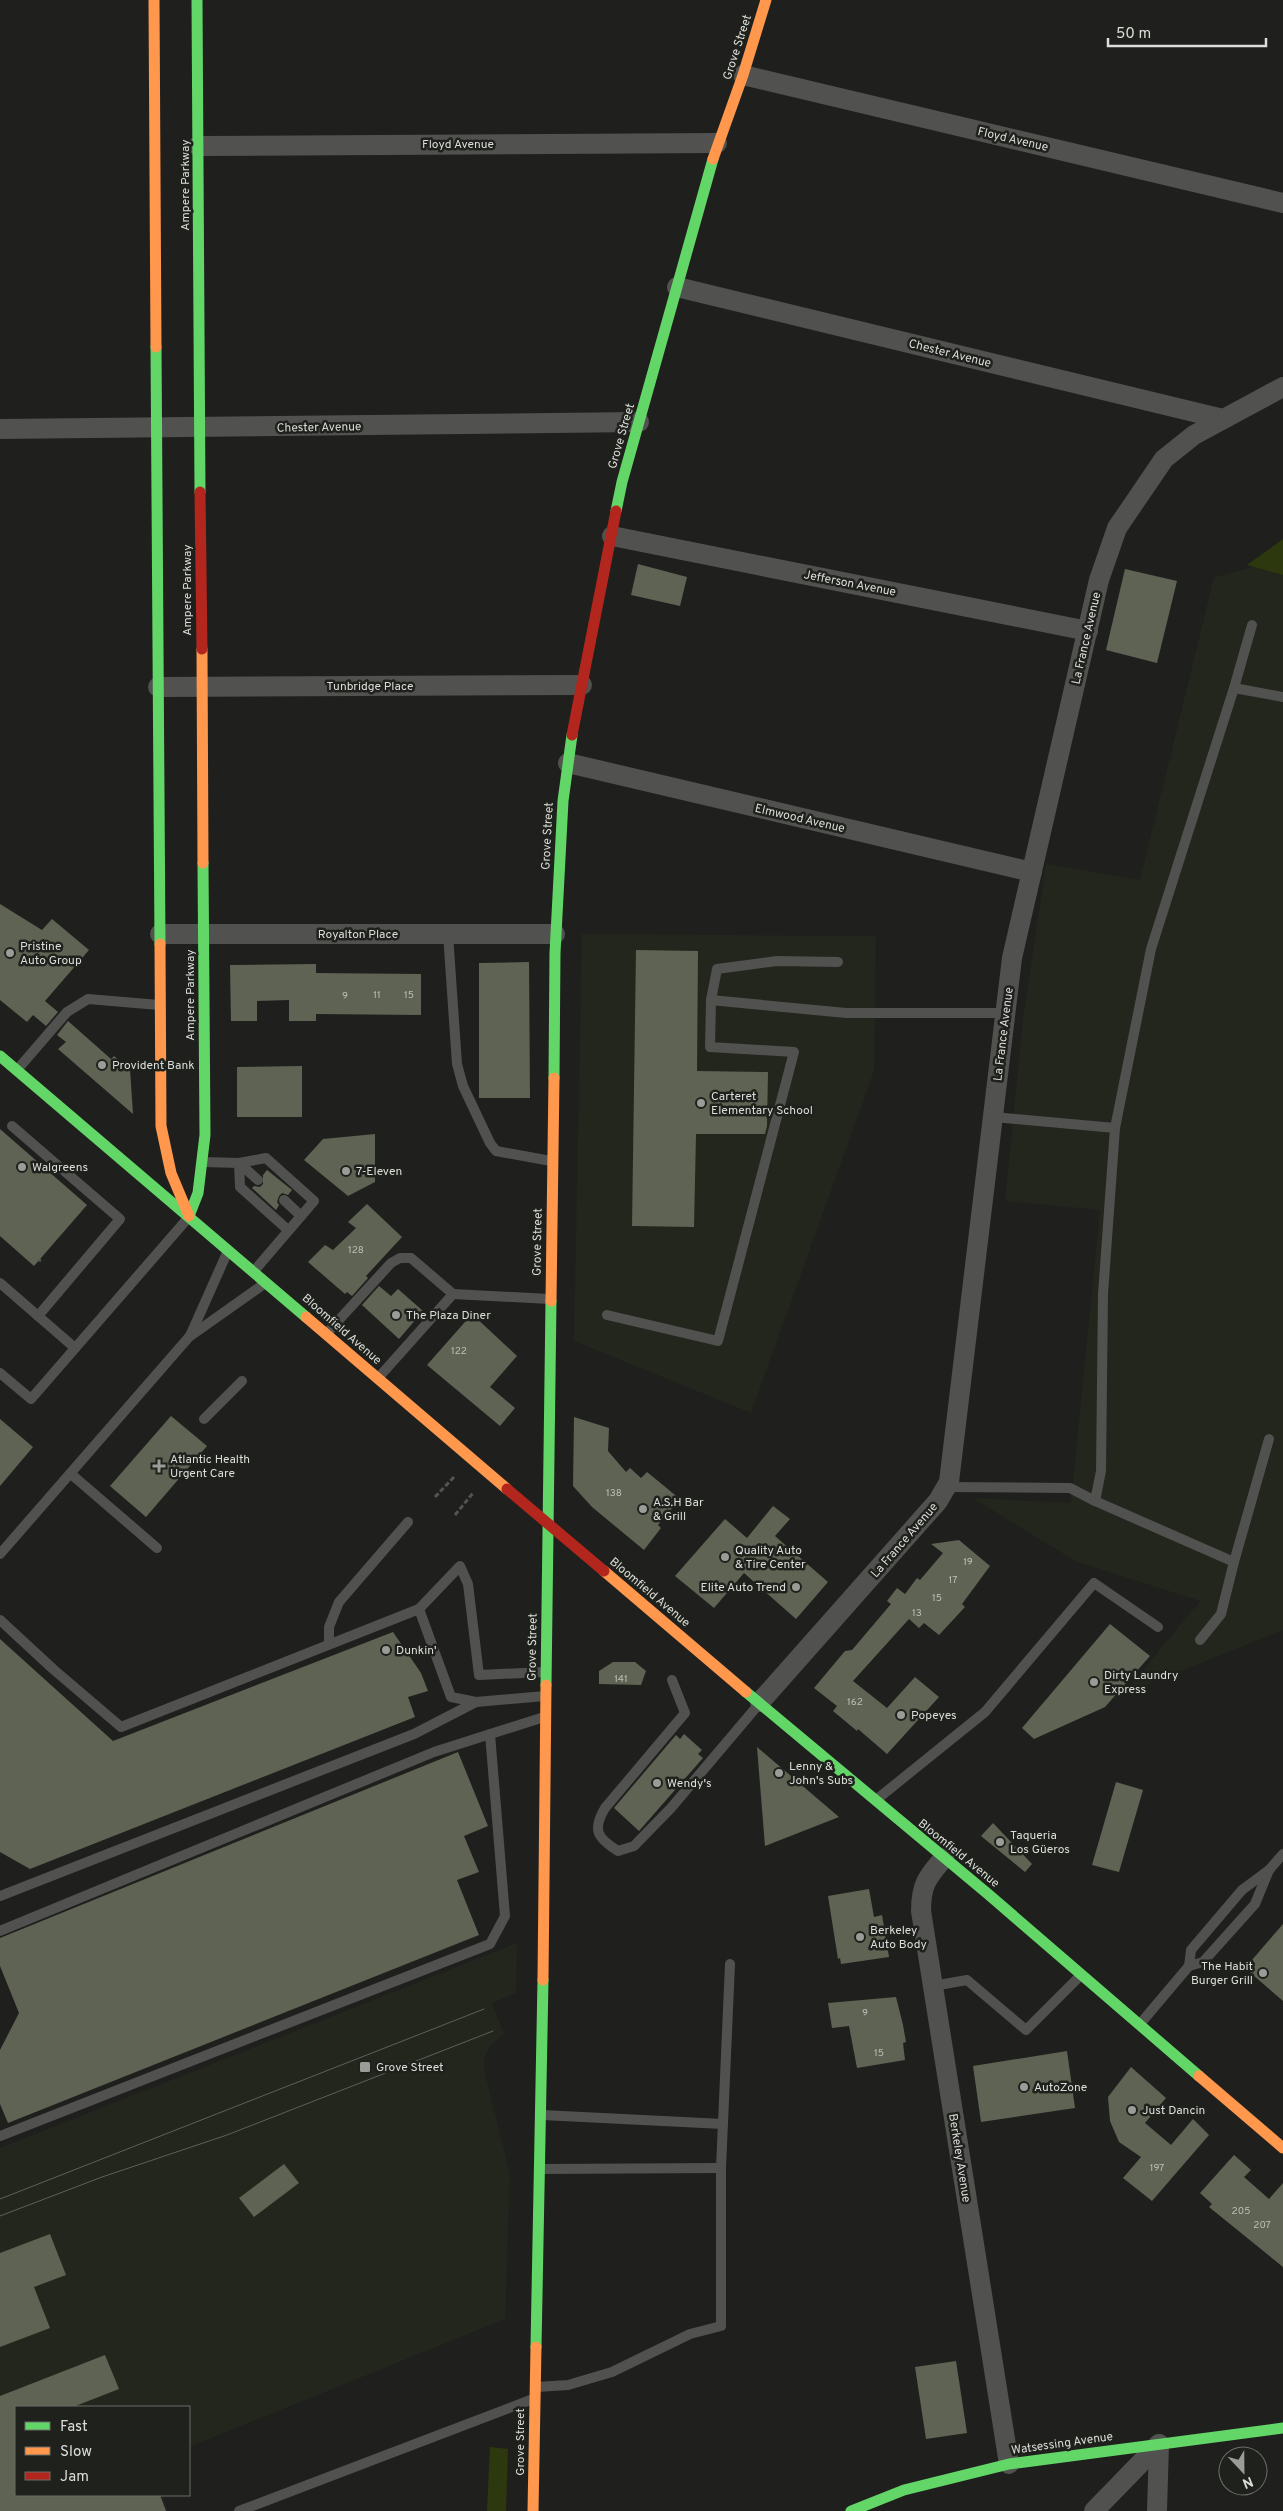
<svg xmlns="http://www.w3.org/2000/svg" width="1283" height="2511" font-family="Overpass,sans-serif">
	<style>
		.built { fill: #22261d }
		.green { fill: #2d380f }
		.building { fill: #5e6353 }
		.lines { fill: none; stroke-linecap: round; stroke-linejoin: round }
		.path { stroke: #545353; stroke-width: 3; stroke-dasharray: 5 2.5; stroke-linecap: butt }
		.lane { stroke: #515150; stroke-width: 10 }
		.street { stroke: #515150; stroke-width: 20 }
		.fast { stroke: #63d668; stroke-width: 11 }
		.slow { stroke: #ff974d; stroke-width: 11 }
		.jam { stroke: #b3261e; stroke-width: 11 }
		.tram { stroke: #605f5e; stroke-width: 1 }
		.poi-dot { fill: #9a9c98; stroke: #1f211c; stroke-width: 2 }
		.labels { text-anchor: middle; stroke-width: 5; stroke-linejoin: round; paint-order: stroke }
		.number-label { font-size: 10px; fill: #bdbfb9 }
		.street-label { font-size: 12px; fill: #dddedb; stroke: #1f211c }
		.poi-label { font-size: 12px; fill: #dddedb; stroke: #1f211c; text-anchor: start }
	</style>
	<rect width="100%" height="100%" fill="#1f201d"/>
	<g class="built">
		<path d="M1253,567L1283,575V1630L1123,1694L1200,1601L1075,1561L973,1498L1071,1503L1100,1210L1005,1201L1023,1019L1046,864L1140,880L1214,577Z"/>
		<path d="M582,934L876,936L874,1071L751,1413L574,1341Z"/>
		<path d="M517,1943L516,1993L492,2003L504,2034L491,2045L484,2058V2069L510,2175L505,2319L189,2447V2407H16V2495H162L168,2511H0V2148Z"/>
	</g>
	<g class="green">
		<path d="M1283,539V575L1247,565Z"/>
		<path d="M490,2447L508,2449L506,2511H487Z"/>
	</g>
	<g class="building">
		<path d="M638,564L687,577L680,606L631,595Z"/>
		<path d="M1125,569L1177,581L1157,663L1106,650Z"/>
		<path d="M0,904L42,930L52,919L89,950L45,1001L58,1012L46,1026L33,1015L27,1022L0,1000Z"/>
		<path d="M636,950L698,951L697,1071L768,1072L767,1126L765,1134H696L694,1227L632,1226Z"/>
		<path d="M529,962L530,1098H479V963Z"/>
		<path d="M316,964V973L421,974V1015L316,1014V1021H289V1000L257,1001V1021H231L230,965Z"/>
		<path d="M68,1021L111,1059L114,1056L130,1069L133,1114L58,1049L66,1042L57,1035Z"/>
		<path d="M302,1066V1117H237V1067Z"/>
		<path d="M0,1129L87,1205L34,1266L0,1236Z"/>
		<path d="M375,1134V1182L348,1196L304,1160L323,1139Z"/>
		<path d="M267,1170L292,1190L288,1195L282,1193L279,1196L277,1202L279,1205L276,1210L252,1188L254,1186L260,1187L263,1184V1175Z"/>
		<path d="M367,1204L402,1237L366,1276L368,1278L352,1296L347,1292L345,1294L308,1262L325,1245L333,1250L356,1228L348,1222Z"/>
		<path d="M379,1286L391,1296L398,1289L423,1311L399,1339L362,1305Z"/>
		<path d="M472,1314L517,1356L490,1387L515,1408L500,1426L427,1365Z"/>
		<path d="M171,1416L207,1446L146,1517L110,1486Z"/>
		<path d="M574,1417L609,1428L608,1451L626,1472L630,1468L641,1478L647,1472L680,1499L658,1525L661,1528L644,1550L592,1507L573,1486Z"/>
		<path d="M0,1419L33,1447L0,1486Z"/>
		<path d="M773,1506L790,1519L775,1536L828,1582L796,1619L744,1573L714,1608L675,1576L725,1519L747,1538Z"/>
		<path d="M959,1540L990,1566L962,1604L965,1607L939,1635L924,1623L919,1628L909,1619L853,1681L887,1708L915,1677L939,1697L887,1754L858,1729L857,1731L833,1711L837,1706L814,1688L845,1651L852,1650L891,1604L887,1601L897,1588L905,1594L917,1578L920,1580L943,1553L931,1544Z"/>
		<path d="M1110,1624L1150,1656L1105,1707L1034,1739L1022,1728Z"/>
		<path d="M393,1632L421,1673L428,1691L408,1697L415,1717L30,1869L0,1852V1639L113,1741Z"/>
		<path d="M613,1662H635L646,1671L641,1685L599,1684V1671Z"/>
		<path d="M684,1734L702,1750L698,1754L703,1758L639,1831L614,1808L676,1735L680,1739Z"/>
		<path d="M757,1747L839,1817L765,1846Z"/>
		<path d="M458,1752L488,1826L464,1836L479,1872L457,1880L479,1935L8,2123L0,2104V2050L19,2013L0,1966V1938Z"/>
		<path d="M1116,1782L1143,1790L1119,1872L1092,1865Z"/>
		<path d="M993,1823L1032,1864L1025,1872L981,1836Z"/>
		<path d="M869,1889L874,1917L882,1915L889,1957L841,1964L840,1958L838,1959L828,1896Z"/>
		<path d="M1283,1924V2001L1245,1968Z"/>
		<path d="M896,1997L903,2025L906,2042L903,2043L905,2060L857,2068L849,2026L832,2028L828,2003Z"/>
		<path d="M1067,2051L1075,2108L981,2122L973,2066Z"/>
		<path d="M1131,2067L1166,2098L1145,2123L1171,2145L1193,2119L1209,2135L1152,2201L1123,2178L1141,2157L1119,2142L1110,2121L1108,2097Z"/>
		<path d="M1234,2155L1251,2170L1244,2177L1269,2199L1283,2183V2267L1209,2207L1212,2204L1200,2193Z"/>
		<path d="M284,2164L299,2183L254,2217L239,2198Z"/>
		<path d="M50,2234L66,2275L34,2287L50,2328L0,2347V2253Z"/>
		<path d="M105,2355L119,2389L73,2407H16V2495H160L166,2511H0V2396Z"/>
		<path d="M956,2361L967,2433L926,2439L915,2367Z"/>
	</g>
	<g class="lines">
		<g class="path">
			<path d="M39,1260L41,1261"/>
			<path d="M435,1497L454,1477"/>
			<path d="M455,1515L473,1493"/>
		</g>
		<g class="lane">
			<path d="M1234,688L1283,697"/>
			<path d="M448,934L457,1064L463,1086L490,1143L496,1151L551,1161"/>
			<path d="M711,1000L717,969L777,961L838,962"/>
			<path d="M17,1070L67,1012L88,999L159,1005"/>
			<path d="M12,1126L120,1219L38,1316"/>
			<path d="M1115,1128L1151,949L1234,688L1252,625"/>
			<path d="M203,1162L239,1163L266,1158L314,1201L254,1271"/>
			<path d="M239,1163L240,1187L288,1230"/>
			<path d="M239,1163L258,1180"/>
			<path d="M284,1200L301,1216"/>
			<path d="M0,1283L75,1348"/>
			<path d="M607,1315L718,1341L794,1052L710,1047L711,1000L846,1013H1004"/>
			<path d="M327,1333L391,1263L400,1258H411L453,1294"/>
			<path d="M190,1336L227,1253"/>
			<path d="M0,1373L31,1399L188,1218"/>
			<path d="M379,1377L453,1294L549,1299"/>
			<path d="M204,1419L242,1381"/>
			<path d="M71,1474L157,1548"/>
			<path d="M946,1487L1070,1488L1095,1501L1101,1471L1103,1294L1115,1128L994,1117"/>
			<path d="M1095,1501L1234,1562L1269,1439"/>
			<path d="M0,1554L189,1337L264,1284"/>
			<path d="M419,1609L451,1697L476,1702L545,1696"/>
			<path d="M0,1620L53,1669L121,1727L419,1609L460,1566L468,1584L479,1675L545,1672"/>
			<path d="M1200,1640L1221,1614L1234,1562"/>
			<path d="M329,1644V1627L339,1602L408,1522"/>
			<path d="M672,1680L685,1713L605,1808C592,1830 597,1838 618,1851L634,1846L671,1808L759,1704"/>
			<path d="M876,1800L985,1712L1094,1583L1158,1627"/>
			<path d="M0,1896L414,1734L476,1702"/>
			<path d="M0,1931L434,1752L544,1717"/>
			<path d="M1189,1966L1203,1962L1255,1904L1269,1870"/>
			<path d="M933,1986L967,1980L1026,2030L1081,1975"/>
			<path d="M1140,2024L1189,1966L1191,1950L1242,1890L1269,1870L1283,1854"/>
			<path d="M542,2115L723,2124"/>
			<path d="M0,2136L490,1944L505,1916L490,1734"/>
			<path d="M540,2169L721,2168"/>
			<path d="M537,2387L568,2385L612,2372L690,2334L721,2326V2168L730,1964"/>
			<path d="M239,2511L533,2399"/>
		</g>
		<g class="street">
			<path d="M743,75L1283,203"/>
			<path d="M198,146L717,143"/>
			<path d="M677,287L1223,419"/>
			<path d="M0,429L639,422"/>
			<path d="M612,536L1088,631"/>
			<path d="M158,687L582,685"/>
			<path d="M568,763L1032,872"/>
			<path d="M160,934H555"/>
			<path d="M760,1702L938,1501L949,1482L1012,958L1099,580L1117,528L1164,459L1194,435L1283,387"/>
			<path d="M944,1858C927,1877 921,1885 921,1911L1009,2464"/>
			<path d="M1094,2511L1159,2444"/>
			<path d="M1157,2511L1159,2444"/>
		</g>
		<g class="fast">
			<path d="M197,0L200,492"/>
			<path d="M156,347L160,944"/>
			<path d="M616,511L622,482L713,159"/>
			<path d="M0,1056L306,1317"/>
			<path d="M554,1078L555,953L563,801L572,735"/>
			<path d="M189,1216L198,1193L205,1135L203,863"/>
			<path d="M546,1685L551,1301"/>
			<path d="M746,1692L988,1894L1199,2076"/>
			<path d="M536,2347L543,1980"/>
			<path d="M851,2511L904,2490L1009,2464L1283,2428"/>
		</g>
		<g class="slow">
			<path d="M154,0L156,347"/>
			<path d="M713,159L743,75L766,0"/>
			<path d="M202,649L203,863"/>
			<path d="M160,944L161,1126L171,1173L189,1216"/>
			<path d="M551,1301L554,1078"/>
			<path d="M306,1317L507,1489"/>
			<path d="M604,1571L746,1692"/>
			<path d="M543,1980L546,1685"/>
			<path d="M1199,2076L1283,2148"/>
			<path d="M533,2511L536,2347"/>
		</g>
		<g class="jam">
			<path d="M200,492L202,649"/>
			<path d="M572,735L616,511"/>
			<path d="M507,1489L604,1571"/>
		</g>
		<g class="tram">
			<path d="M0,2199L484,2009"/>
			<path d="M0,2216L102,2177L227,2135L493,2031"/>
		</g>
	</g>
	<g class="poi-dot">
		<circle cx="10" cy="953" r="5"/>
		<circle cx="102" cy="1065" r="5"/>
		<circle cx="701" cy="1103" r="5"/>
		<circle cx="22" cy="1167" r="5"/>
		<circle cx="346" cy="1171" r="5"/>
		<circle cx="396" cy="1315" r="5"/>
		<path d="M156.5 1458.5h5v5h5v5h-5v5h-5v-5h-5v-5h5z"/>
		<circle cx="643" cy="1509" r="5"/>
		<circle cx="725" cy="1557" r="5"/>
		<circle cx="796" cy="1587" r="5"/>
		<circle cx="386" cy="1650" r="5"/>
		<circle cx="1094" cy="1682" r="5"/>
		<circle cx="901" cy="1715" r="5"/>
		<circle cx="779" cy="1773" r="5"/>
		<circle cx="657" cy="1783" r="5"/>
		<circle cx="1000" cy="1842" r="5"/>
		<circle cx="860" cy="1937" r="5"/>
		<circle cx="1263" cy="1973" r="5"/>
		<rect x="359" y="2061" width="12" height="12" rx="2.5"/>
		<circle cx="1024" cy="2087" r="5"/>
		<circle cx="1132" cy="2110" r="5"/>
	</g>
	<g class="labels">
		<g class="number-label">
			<text x="377" y="998">11</text>
			<text x="409" y="998">15</text>
			<text x="345" y="999">9</text>
			<text x="356" y="1253">128</text>
			<text x="459" y="1354">122</text>
			<text x="614" y="1496">138</text>
			<text x="968" y="1565">19</text>
			<text x="953" y="1583">17</text>
			<text x="937" y="1601">15</text>
			<text x="917" y="1616">13</text>
			<text x="621" y="1682">141</text>
			<text x="855" y="1705">162</text>
			<text x="865" y="2016">9</text>
			<text x="879" y="2056">15</text>
			<text x="1157" y="2171">197</text>
			<text x="1241" y="2214">205</text>
			<text x="1262" y="2228">207</text>
		</g>
		<g class="street-label">
			<text transform="translate(737 47) rotate(-72)" y="4">Grove Street</text>
			<text transform="translate(1013 139) rotate(13)" y="4">Floyd Avenue</text>
			<text x="458" y="148">Floyd Avenue</text>
			<text transform="translate(185 185) rotate(-90)" y="4">Ampere Parkway</text>
			<text transform="translate(950 353) rotate(14)" y="4">Chester Avenue</text>
			<text transform="translate(319 427) rotate(-1)" y="4">Chester Avenue</text>
			<text transform="translate(621 436) rotate(-74)" y="4">Grove Street</text>
			<text transform="translate(850 583) rotate(11)" y="4">Jefferson Avenue</text>
			<text transform="translate(187 590) rotate(-90)" y="4">Ampere Parkway</text>
			<text transform="translate(1086 638) rotate(-77)" y="4">La France Avenue</text>
			<text x="370" y="690">Tunbridge Place</text>
			<text transform="translate(800 818) rotate(13)" y="4">Elmwood Avenue</text>
			<text transform="translate(547 836) rotate(-87)" y="4">Grove Street</text>
			<text x="358" y="938">Royalton Place</text>
			<text transform="translate(190 995) rotate(-90)" y="4">Ampere Parkway</text>
			<text transform="translate(1003 1034) rotate(-83)" y="4">La France Avenue</text>
			<text transform="translate(537 1242) rotate(-89)" y="4">Grove Street</text>
			<text transform="translate(342 1329) rotate(41)" y="4">Bloomfield Avenue</text>
			<text transform="translate(904 1540) rotate(-49)" y="4">La France Avenue</text>
			<text transform="translate(650 1592) rotate(40)" y="4">Bloomfield Avenue</text>
			<text transform="translate(532 1647) rotate(-89)" y="4">Grove Street</text>
			<text transform="translate(959 1853) rotate(39)" y="4">Bloomfield Avenue</text>
			<text transform="translate(960 2158) rotate(81)" y="4">Berkeley Avenue</text>
			<text transform="translate(520 2442) rotate(-90)" y="4">Grove Street</text>
			<text transform="translate(1062 2443) rotate(-8)" y="4">Watsessing Avenue</text>
		</g>
		<g class="poi-label">
			<text x="20" y="950">Pristine<tspan x="20" dy="14">Auto Group</tspan></text>
			<text x="112" y="1069">Provident Bank</text>
			<text x="711" y="1100">Carteret<tspan x="711" dy="14">Elementary School</tspan></text>
			<text x="32" y="1171">Walgreens</text>
			<text x="356" y="1175">7-Eleven</text>
			<text x="406" y="1319">The Plaza Diner</text>
			<text x="170" y="1463">Atlantic Health<tspan x="170" dy="14">Urgent Care</tspan></text>
			<text x="653" y="1506">A.S.H Bar<tspan x="653" dy="14">&amp; Grill</tspan></text>
			<text x="735" y="1554">Quality Auto<tspan x="735" dy="14">&amp; Tire Center</tspan></text>
			<text x="786" y="1591" text-anchor="end">Elite Auto Trend</text>
			<text x="396" y="1654">Dunkin'</text>
			<text x="1104" y="1679">Dirty Laundry<tspan x="1104" dy="14">Express</tspan></text>
			<text x="911" y="1719">Popeyes</text>
			<text x="789" y="1770">Lenny &amp;<tspan x="789" dy="14">John's Subs</tspan></text>
			<text x="667" y="1787">Wendy's</text>
			<text x="1010" y="1839">Taqueria<tspan x="1010" dy="14">Los Güeros</tspan></text>
			<text x="870" y="1934">Berkeley<tspan x="870" dy="14">Auto Body</tspan></text>
			<text x="1253" y="1970" text-anchor="end">The Habit<tspan x="1253" dy="14">Burger Grill</tspan></text>
			<text x="376" y="2071">Grove Street</text>
			<text x="1034" y="2091">AutoZone</text>
			<text x="1142" y="2114">Just Dancin</text>
		</g>
	</g>
	<rect x="15" y="2406" width="175" height="90" fill="#1f211c" stroke="#6b6d68"/>
	<rect x="25" y="2422" width="25" height="8" fill="#63d668" stroke="#6b6d68"/>
	<text x="60" y="2431" font-size="15" fill="#dddedb">Fast</text>
	<rect x="25" y="2447" width="25" height="8" fill="#ff974d" stroke="#6b6d68"/>
	<text x="60" y="2456" font-size="15" fill="#dddedb">Slow</text>
	<rect x="25" y="2472" width="25" height="8" fill="#b3261e" stroke="#6b6d68"/>
	<text x="60" y="2481" font-size="15" fill="#dddedb">Jam</text>
	<g transform="translate(1243 2471) rotate(158)"><circle r="24" fill="#1f211c" stroke="#6b6d68"/>
	<path d="M0-4L9 19L0 12L-9 19Z" fill="#9a9c98"/>
	<text y="-8" font-size="14" font-weight="bold" text-anchor="middle" fill="#dddedb">N</text>
	</g>
	<path d="M1108 38v8h158v-8" fill="none" stroke="#dddedb" stroke-width="2.5"/>
	<text x="1116" y="38" font-size="15" fill="#dddedb" stroke="#1f211c" stroke-width="4" paint-order="stroke">50 m</text>
</svg>
